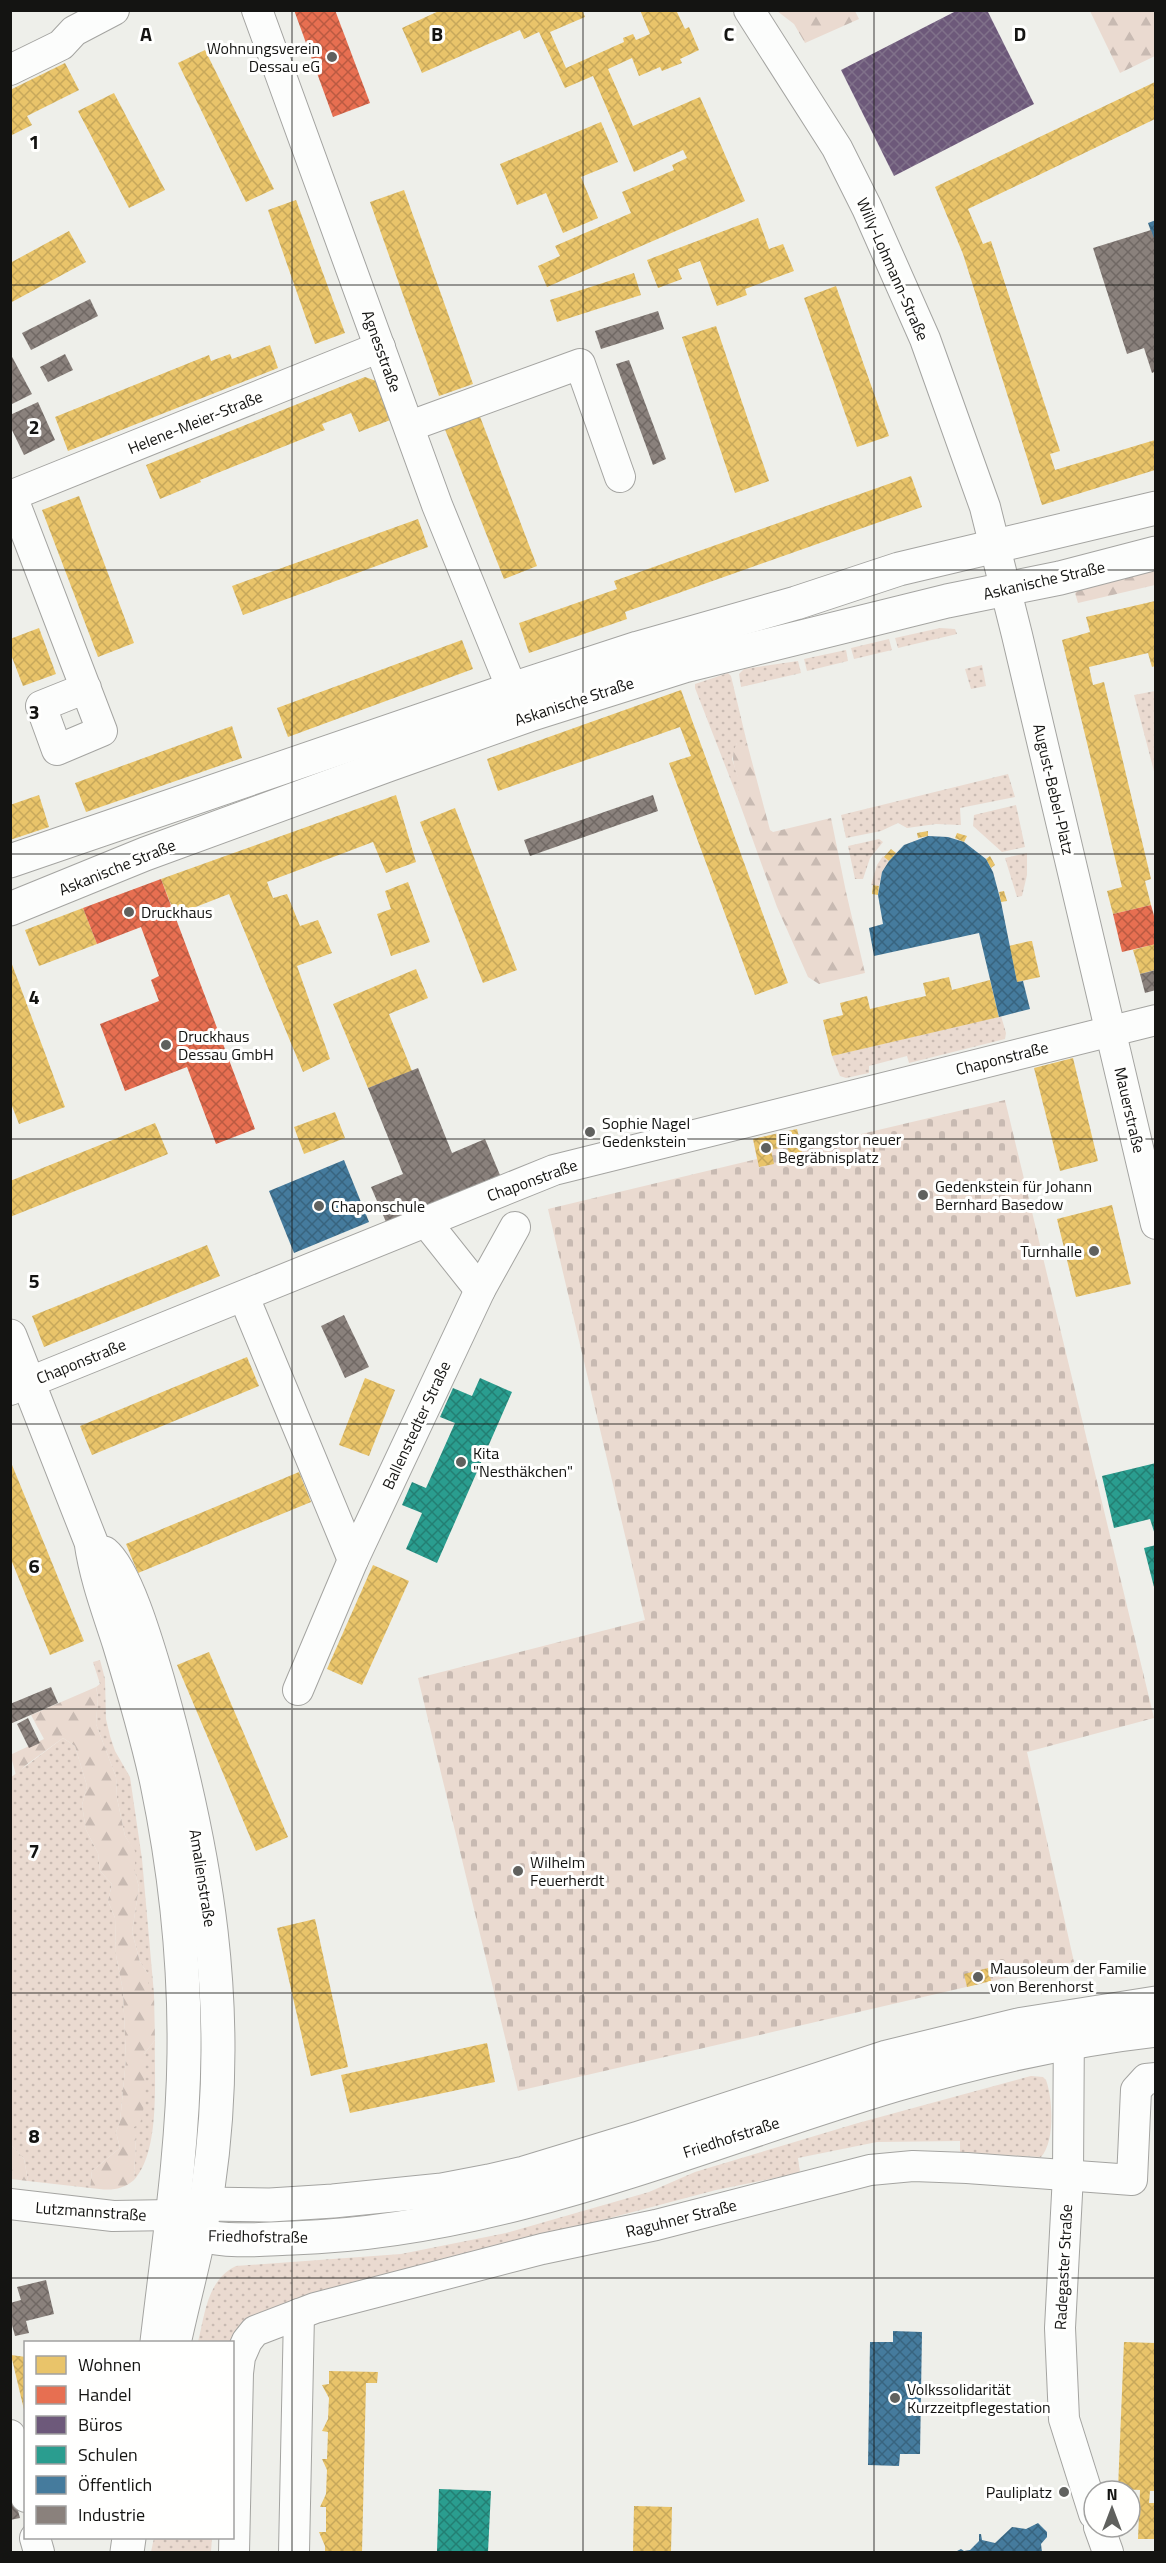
<svg xmlns="http://www.w3.org/2000/svg" width="1166" height="2563" font-family="'Titillium Web',sans-serif">
	<style>
		.grass { fill: url(#grass-dots) }
		.forest { fill: url(#forest-firs) }
		.cemetery { fill: url(#cemetery-stones) }
		.homes { fill: url(#homes-cross-hatch) }
		.shops { fill: url(#shops-cross-hatch) }
		.offices { fill: url(#offices-cross-hatch) }
		.schools { fill: url(#schools-cross-hatch) }
		.public { fill: url(#public-cross-hatch) }
		.industry { fill: url(#industry-cross-hatch) }
		.lines { fill: none; stroke-linecap: round; stroke-linejoin: round }
		.minor-casing { stroke: #a4a4a1; stroke-width: 32 }
		.major-casing { stroke: #a4a4a1; stroke-width: 35 }
		.minor { stroke: #fcfdfc; stroke-width: 30 }
		.major { stroke: #fcfdfc; stroke-width: 33 }
		.grid { fill: none; stroke: #141412; stroke-width: 1.5; stroke-opacity: 0.55 }
		.poi-dot { fill: #60615e; stroke: #fffffe; stroke-width: 2 }
		.labels { text-anchor: middle; stroke-width: 6; stroke-linejoin: round; paint-order: stroke }
		.poi-label { font-size: 16px; fill: #141412; stroke: #fffffe; text-anchor: start }
		.street-label { font-size: 16px; fill: #141412; stroke: #fffffe }
		.grid-label { font-size: 20px; text-anchor: middle; font-weight: bold; fill: #141412; stroke: #fffffe; stroke-width: 6; stroke-linejoin: round; paint-order: stroke }
	</style>
	<defs>
		<pattern id="grass-dots" width="8" height="8" patternUnits="userSpaceOnUse" patternTransform="scale(1.5)"><rect width="8" height="8" fill="#eadad0"/><path d="M2 2h.1M6 6h.1" fill="none" stroke="#c8bab2" stroke-width="1.8" stroke-linecap="round"/></pattern>
		<pattern id="forest-firs" width="22" height="20" patternUnits="userSpaceOnUse" patternTransform="scale(1.5)"><rect width="22" height="20" fill="#eadad0"/><path d="M5 1l3.5 6h-7zM16 11l3.5 6h-7z" fill="#c8bab2"/></pattern>
		<pattern id="cemetery-stones" width="16" height="16" patternUnits="userSpaceOnUse" patternTransform="scale(1.5)"><rect width="16" height="16" fill="#eadad0"/><path d="M2 7V4a2 2 0 0 1 4 0v3zM10 15v-3a2 2 0 0 1 4 0v3z" fill="#c8bab2"/></pattern>
		<pattern id="homes-cross-hatch" width="8" height="8" patternUnits="userSpaceOnUse" patternTransform="scale(1.5)"><rect width="8" height="8" fill="#e9c46a"/><path d="M0 0l8 8M0 8l8-8" fill="none" stroke="#c7a85b"/></pattern>
		<pattern id="shops-cross-hatch" width="8" height="8" patternUnits="userSpaceOnUse" patternTransform="scale(1.5)"><rect width="8" height="8" fill="#e76f51"/><path d="M0 0l8 8M0 8l8-8" fill="none" stroke="#ba5a42"/></pattern>
		<pattern id="offices-cross-hatch" width="8" height="8" patternUnits="userSpaceOnUse" patternTransform="scale(1.5)"><rect width="8" height="8" fill="#6d597a"/><path d="M0 0l8 8M0 8l8-8" fill="none" stroke="#80718a"/></pattern>
		<pattern id="schools-cross-hatch" width="8" height="8" patternUnits="userSpaceOnUse" patternTransform="scale(1.5)"><rect width="8" height="8" fill="#2a9d8f"/><path d="M0 0l8 8M0 8l8-8" fill="none" stroke="#237f73"/></pattern>
		<pattern id="public-cross-hatch" width="8" height="8" patternUnits="userSpaceOnUse" patternTransform="scale(1.5)"><rect width="8" height="8" fill="#457b9d"/><path d="M0 0l8 8M0 8l8-8" fill="none" stroke="#38647f"/></pattern>
		<pattern id="industry-cross-hatch" width="8" height="8" patternUnits="userSpaceOnUse" patternTransform="scale(1.5)"><rect width="8" height="8" fill="#8a817c"/><path d="M0 0l8 8M0 8l8-8" fill="none" stroke="#706864"/></pattern>
	</defs>
	<rect width="100%" height="100%" fill="#eeefea"/>
	<g class="grass">
		<path d="M940,628L955,629L957,634L898,648L895,638Z"/>
		<path d="M889,639L892,650L854,659L851,648Z"/>
		<path d="M846,650L848,661L807,671L804,659Z"/>
		<path d="M798,661L801,673L741,687L739,674L744,669Z"/>
		<path d="M982,665L986,686L971,689L965,669Z"/>
		<path d="M728,673L731,676L747,743H737L732,759L741,786L737,796L695,688V684Z"/>
		<path d="M1155,691H1156L1155,775L1134,695Z"/>
		<path d="M1008,774L1015,797L960,808L961,825L936,824L907,828L898,823L881,831L846,838L841,815Z"/>
		<path d="M1016,805L1025,847L1002,852L973,826L974,815Z"/>
		<path d="M879,839L883,842L870,858L863,879H855L848,846Z"/>
		<path d="M1027,853V875L1022,896L1017,897L1005,858Z"/>
		<path d="M883,856L889,861L882,872L879,886L871,885L877,865Z"/>
		<path d="M1001,1016L1006,1033L1005,1039L909,1063L907,1056L869,1066V1073L846,1078L840,1076L832,1056Z"/>
		<path d="M100,1660L105,1679L106,1719L110,1736L115,1751L130,1777L142,1859L154,1994L147,1987L148,1974L140,1962L132,1932L139,1887L135,1873V1852L125,1836L117,1798L116,1777L96,1724L98,1697L96,1687L100,1684L93,1662Z"/>
		<path d="M63,1738L75,1746L87,1786L82,1805L86,1830L98,1853L100,1871L112,1884L108,1901L115,1918L116,1955L123,1991L126,2059L120,2122L116,2132L120,2148L92,2171L90,2188L28,2181L24,2159L11,2145L10,1778Z"/>
		<path d="M155,2040C154,2078 161,2151 134,2180L136,2136L131,2133L144,2075V2054Z"/>
		<path d="M1031,2076L1043,2077L1046,2080C1053,2099 1055,2142 1041,2157L960,2153V2141L877,2142L798,2158L800,2173L716,2190L561,2231L232,2342H198C205,2314 207,2280 236,2266L401,2254L506,2233L649,2192L695,2172L858,2123Z"/>
		<path d="M154,2538H212L211,2552H151Z"/>
	</g>
	<g class="forest">
		<path d="M777,11H855L859,19L805,43L794,24Z"/>
		<path d="M1090,11H1155V56L1120,73Z"/>
		<path d="M1155,570V585L1078,603L1075,593L1081,588Z"/>
		<path d="M737,743H747L770,830L773,832L831,818L846,892L865,973L819,984L808,977L777,907L737,796C745,775 725,766 737,743Z"/>
		<path d="M96,1687L98,1697L96,1724L116,1777L117,1798L125,1836L135,1851V1873L139,1887L132,1932L140,1962L148,1974V1987L154,1994L155,2040L144,2054L145,2102L140,2124L134,2127L132,2132L136,2136L134,2180C120,2192 107,2190 90,2188L92,2171L120,2148L116,2132L120,2122L126,2059L123,1991L116,1955L115,1918L108,1901L112,1884L100,1871L98,1853L86,1830L82,1805L87,1786L75,1746L63,1738L26,1765L16,1775L11,1757L10,1755L44,1739L31,1715Z"/>
		<path d="M11,2145L24,2159L28,2181L11,2179Z"/>
	</g>
	<path class="cemetery" d="M1005,1100L1154,1718L1027,1752L1074,1962L518,2091L418,1678L645,1620L548,1209L757,1159L753,1139L797,1129L802,1148Z"/>
	<g class="homes">
		<path d="M441,10H582L585,17L550,32L566,68L624,42L623,38L633,34L636,40L650,34L640,10H676L685,29L689,27L699,50L680,59L682,63L662,71L660,67L639,76L632,58L608,69L633,126L700,97L745,201L547,287L538,266L560,256L555,246L631,213L622,192L674,170L672,165L687,158L683,150L634,172L593,76L565,88L539,32L524,39L520,30L422,73L402,28Z"/>
		<path d="M205,50L274,189L246,202L178,63Z"/>
		<path d="M65,63L79,90L27,116L32,125L10,136V90Z"/>
		<path d="M1155,82V119L968,209L983,244L991,241L1060,451L1050,454L1055,470L1155,440V470L1042,505L963,254L935,187Z"/>
		<path d="M114,93L165,190L129,208L78,111Z"/>
		<path d="M601,122L618,162L581,177L598,218L563,233L546,193L517,205L500,164Z"/>
		<path d="M404,190L473,384L439,396L370,202Z"/>
		<path d="M296,200L345,333L315,344L268,210Z"/>
		<path d="M758,218L769,249L783,244L794,271L745,289L747,295L717,306L700,261L678,269L682,279L658,288L647,260Z"/>
		<path d="M69,231L86,262L10,303V263Z"/>
		<path d="M634,273L641,295L557,322L550,300Z"/>
		<path d="M836,286L889,436L857,447L804,298Z"/>
		<path d="M716,326L769,481L735,493L682,337Z"/>
		<path d="M270,345L278,368L68,451L55,417L209,355L211,361L230,354L232,359Z"/>
		<path d="M365,377L379,382L393,419L359,432L351,413L322,424L325,430L200,480L201,482L160,499L146,465Z"/>
		<path d="M479,414L537,566L504,579L444,427Z"/>
		<path d="M911,476L922,507L625,612L627,619L529,653L519,623L617,589L614,581Z"/>
		<path d="M79,496L134,643L98,657L42,510Z"/>
		<path d="M418,519L428,547L243,615L232,586Z"/>
		<path d="M1155,601V666L1152,667L1148,653L1089,667L1093,685L1104,682L1151,879L1145,881L1151,905L1113,914L1107,891L1122,887L1062,640L1090,632L1086,617Z"/>
		<path d="M39,628L56,674L23,686L10,652V639Z"/>
		<path d="M462,640L473,669L288,737L277,708Z"/>
		<path d="M681,690L788,983L755,995L669,763L691,756L680,727L498,791L487,759Z"/>
		<path d="M232,726L242,758L86,812L75,783Z"/>
		<path d="M39,795L49,827L10,840V805Z"/>
		<path d="M396,795L416,862L386,873L373,842L267,882L273,898L287,894L300,926L318,920L332,953L297,966L330,1059L303,1072L229,894L175,915L161,879Z"/>
		<path d="M455,808L517,970L483,983L420,822Z"/>
		<path d="M928,831V836L918,838L917,833Z"/>
		<path d="M957,833L967,836L964,842L955,838Z"/>
		<path d="M891,849L896,853L889,861L884,857Z"/>
		<path d="M990,856L995,865L991,868L986,859Z"/>
		<path d="M408,882L430,942L391,956L377,914L391,909L385,891Z"/>
		<path d="M873,885L879,886L878,895L872,894Z"/>
		<path d="M1004,891L1007,901L1001,902L999,892Z"/>
		<path d="M83,908L97,944L39,966L25,930Z"/>
		<path d="M1030,941H1032L1040,977L1017,982L1009,946Z"/>
		<path d="M1155,944V970L1140,974L1133,950Z"/>
		<path d="M10,959L65,1107L19,1124L10,1101Z"/>
		<path d="M416,969L428,998L389,1014L412,1071L368,1088L333,1004Z"/>
		<path d="M949,977L952,990L990,980L999,1017L832,1056L823,1020L843,1015L840,1003L867,996L870,1009L908,1000L926,996L923,983Z"/>
		<path d="M1073,1058L1098,1161L1060,1171L1034,1068Z"/>
		<path d="M335,1112L345,1138L304,1154L294,1127Z"/>
		<path d="M155,1123L168,1154L10,1217V1181Z"/>
		<path d="M797,1129L803,1158L790,1161L787,1146L771,1150L774,1164L759,1167L753,1139Z"/>
		<path d="M1112,1205L1131,1284L1076,1297L1057,1219Z"/>
		<path d="M207,1245L220,1276L44,1347L32,1316Z"/>
		<path d="M247,1357L259,1386L92,1455L80,1426Z"/>
		<path d="M365,1378L395,1390L369,1456L339,1445Z"/>
		<path d="M10,1460L84,1641L50,1655L10,1557Z"/>
		<path d="M299,1472L311,1502L138,1573L126,1544Z"/>
		<path d="M373,1565L409,1581L362,1685L327,1669Z"/>
		<path d="M209,1652L288,1837L256,1851L177,1665Z"/>
		<path d="M315,1919L348,2067L311,2076L277,1928Z"/>
		<path d="M988,1968L991,1981L967,1987L964,1974Z"/>
		<path d="M487,2043L495,2082L350,2113L341,2075Z"/>
		<path d="M1124,2342L1155,2343L1154,2491H1150L1149,2503H1155V2539H1138L1140,2490L1118,2489Z"/>
		<path d="M11,2355L26,2357V2414H25Z"/>
		<path d="M329,2371L378,2372L377,2383H366L362,2552H325V2546L319,2532H326V2507H320L326,2494L327,2470L322,2459H327L328,2432L322,2431L328,2419L329,2398L322,2385L329,2384Z"/>
		<path d="M634,2506L672,2507L671,2552H633Z"/>
	</g>
	<g class="shops">
		<path d="M294,10H335L370,103L333,117Z"/>
		<path d="M161,879L255,1129L216,1144L187,1067L125,1091L100,1024L159,1001L151,980L159,976L141,927L97,944L83,908Z"/>
		<path d="M1151,905L1156,923V944L1122,952L1113,914Z"/>
	</g>
	<path class="offices" d="M958,10H987L1034,104L894,176L841,70Z"/>
	<g class="schools">
		<path d="M480,1378L512,1392L437,1563L406,1549L422,1513L402,1505L412,1482L426,1488L455,1423L440,1417L453,1388L472,1396Z"/>
		<path d="M1156,1463V1538L1150,1519L1114,1528L1102,1476Z"/>
		<path d="M1156,1545V1591H1155L1144,1548Z"/>
		<path d="M439,2489L491,2491L488,2552H437Z"/>
	</g>
	<g class="public">
		<path d="M1156,220V243H1155L1148,223Z"/>
		<path d="M928,836L948,837L964,842L986,859L993,872L1001,902L1017,982L1023,981L1030,1009L999,1017L979,933L874,956L869,928L883,924L878,895L882,872L889,861L904,845Z"/>
		<path d="M344,1160L369,1222L294,1253L269,1191Z"/>
		<path d="M893,2331L922,2332L920,2454H900L899,2466L868,2465L870,2342H893Z"/>
		<path d="M1038,2523L1047,2532V2537L1041,2544L1042,2552H955L961,2549L964,2551L970,2550L979,2541V2534H981L982,2540L995,2543L1012,2527L1026,2529Z"/>
	</g>
	<g class="industry">
		<path d="M1151,230L1156,244V371L1152,373L1144,348L1127,354L1093,248Z"/>
		<path d="M90,299L98,316L31,350L22,333Z"/>
		<path d="M658,311L664,329L601,349L595,331Z"/>
		<path d="M10,353L32,394L10,405Z"/>
		<path d="M65,354L73,370L48,382L40,367Z"/>
		<path d="M629,360L666,459L653,465L616,364Z"/>
		<path d="M38,402L55,440L24,455L10,426V415Z"/>
		<path d="M653,795L658,811L530,856L524,840Z"/>
		<path d="M1156,970V990L1145,993L1140,974Z"/>
		<path d="M418,1068L452,1153L485,1139L500,1175L386,1222L371,1187L403,1174L368,1088Z"/>
		<path d="M344,1315L369,1367L345,1378L321,1326Z"/>
		<path d="M51,1687L58,1703L10,1724V1704Z"/>
		<path d="M28,1718L40,1743L29,1748L17,1724Z"/>
		<path d="M46,2280L54,2314L26,2321L29,2333L15,2336L10,2318V2303L21,2300L17,2287Z"/>
		<path d="M10,2481L20,2518L10,2520Z"/>
	</g>
	<g class="lines">
		<defs>
			<g id="minor">
				<path d="M257,10L437,505L512,689"/>
				<path d="M749,10L837,148L867,208L925,339L985,507L1017,635L1156,1224"/>
				<path d="M10,70L61,45L74,31L114,10"/>
				<path d="M410,426L580,364L620,477"/>
				<path d="M10,494L12,496L102,731L57,750L41,706L86,688"/>
				<path d="M10,496L380,347"/>
				<path d="M426,1222L480,1290"/>
				<path d="M244,1297L353,1560"/>
				<path d="M10,1390L554,1170L1156,1020"/>
				<path d="M298,1690L353,1560L480,1290L515,1227"/>
				<path d="M1069,2018L1068,2175L1060,2328L1064,2419L1094,2514"/>
				<path d="M10,2204L113,2216L172,2215"/>
				<path d="M10,2435L26,2497"/>
				<path d="M1099,2527L1108,2552"/>
				<path d="M35,2538L39,2552"/>
				<path d="M234,2552L238,2373L240,2357L247,2341L255,2331L315,2308L542,2249L656,2225L870,2170L913,2166L967,2168L1132,2180L1136,2090L1146,2079L1156,2078"/>
				<path d="M294,2552L299,2314"/>
			</g>
			<g id="major">
				<path d="M10,861L512,689L638,648L796,603L899,569L1156,508"/>
				<path d="M10,909L145,854L388,765L532,714L684,666L947,601L1060,578L1156,553"/>
				<path d="M10,1336L91,1542C96,1577 108,1609 119,1643C133,1689 147,1736 157,1783C175,1870 185,1964 184,2053C183,2150 168,2247 157,2342"/>
				<path d="M104,1553C127,1572 149,1651 158,1681C207,1853 234,2010 208,2188C200,2239 186,2289 175,2339"/>
				<path d="M172,2215C180,2222 191,2233 201,2235C229,2243 264,2239 293,2238C502,2232 697,2144 895,2085C980,2060 1068,2040 1156,2030"/>
				<path d="M172,2215L205,2204L270,2205L333,2201L442,2190L489,2181L524,2173L639,2138L887,2057L1018,2025L1156,2003"/>
				<path d="M127,2552L129,2538"/>
			</g>
		</defs>
		<use href="#minor" class="minor-casing"/>
		<use href="#major" class="major-casing"/>
		<use href="#minor" class="minor"/>
		<use href="#major" class="major"/>
	</g>
	<path class="grid" d="M292,10V2552M583,10V2552M874,10V2552M10,285H1156M10,570H1156M10,854H1156M10,1139H1156M10,1424H1156M10,1709H1156M10,1993H1156M10,2278H1156"/>
	<g class="poi-dot">
		<circle cx="332" cy="57" r="6"/>
		<circle cx="129" cy="912" r="6"/>
		<circle cx="166" cy="1045" r="6"/>
		<circle cx="590" cy="1132" r="6"/>
		<circle cx="766" cy="1148" r="6"/>
		<circle cx="923" cy="1195" r="6"/>
		<circle cx="319" cy="1206" r="6"/>
		<circle cx="1094" cy="1251" r="6"/>
		<circle cx="461" cy="1462" r="6"/>
		<circle cx="518" cy="1871" r="6"/>
		<circle cx="978" cy="1977" r="6"/>
		<circle cx="895" cy="2398" r="6"/>
		<circle cx="1064" cy="2492" r="6"/>
	</g>
	<g class="labels">
		<g class="poi-label">
			<text x="320" y="54" text-anchor="end">Wohnungsverein<tspan x="320" dy="18">Dessau eG</tspan></text>
			<text x="141" y="918">Druckhaus</text>
			<text x="178" y="1042">Druckhaus<tspan x="178" dy="18">Dessau GmbH</tspan></text>
			<text x="602" y="1129">Sophie Nagel<tspan x="602" dy="18">Gedenkstein</tspan></text>
			<text x="778" y="1145">Eingangstor neuer<tspan x="778" dy="18">Begräbnisplatz</tspan></text>
			<text x="935" y="1192">Gedenkstein für Johann<tspan x="935" dy="18">Bernhard Basedow</tspan></text>
			<text x="331" y="1212">Chaponschule</text>
			<text x="1082" y="1257" text-anchor="end">Turnhalle</text>
			<text x="473" y="1459">Kita<tspan x="473" dy="18">"Nesthäkchen"</tspan></text>
			<text x="530" y="1868">Wilhelm<tspan x="530" dy="18">Feuerherdt</tspan></text>
			<text x="990" y="1974">Mausoleum der Familie<tspan x="990" dy="18">von Berenhorst</tspan></text>
			<text x="907" y="2395">Volkssolidarität<tspan x="907" dy="18">Kurzzeitpflegestation</tspan></text>
			<text x="1052" y="2498" text-anchor="end">Pauliplatz</text>
		</g>
		<g class="street-label">
			<text transform="translate(893 269) rotate(66)" y="6">Willy-Lohmann-Straße</text>
			<text transform="translate(382 351) rotate(70)" y="6">Agnesstraße</text>
			<text transform="translate(195 422) rotate(-22)" y="6">Helene-Meier-Straße</text>
			<text transform="translate(1044 580) rotate(-13)" y="6">Askanische Straße</text>
			<text transform="translate(574 701) rotate(-18)" y="6">Askanische Straße</text>
			<text transform="translate(1054 789) rotate(77)" y="6">August-Bebel-Platz</text>
			<text transform="translate(117 867) rotate(-22)" y="6">Askanische Straße</text>
			<text transform="translate(1002 1058) rotate(-14)" y="6">Chaponstraße</text>
			<text transform="translate(1130 1110) rotate(77)" y="6">Mauerstraße</text>
			<text transform="translate(532 1180) rotate(-20)" y="6">Chaponstraße</text>
			<text transform="translate(81 1361) rotate(-22)" y="6">Chaponstraße</text>
			<text transform="translate(416 1425) rotate(-65)" y="6">Ballenstedter Straße</text>
			<text transform="translate(203 1878) rotate(81)" y="6">Amalienstraße</text>
			<text transform="translate(731 2137) rotate(-18)" y="6">Friedhofstraße</text>
			<text transform="translate(91 2211) rotate(4)" y="6">Lutzmannstraße</text>
			<text transform="translate(681 2218) rotate(-14)" y="6">Raguhner Straße</text>
			<text transform="translate(258 2236) rotate(1)" y="6">Friedhofstraße</text>
			<text transform="translate(1063 2267) rotate(-87)" y="6">Radegaster Straße</text>
		</g>
	</g>
	<g class="grid-label">
		<text x="146" y="41">A</text>
		<text x="437" y="41">B</text>
		<text x="729" y="41">C</text>
		<text x="1020" y="41">D</text>
		<text x="34" y="149">1</text>
		<text x="34" y="434">2</text>
		<text x="34" y="719">3</text>
		<text x="34" y="1004">4</text>
		<text x="34" y="1288">5</text>
		<text x="34" y="1573">6</text>
		<text x="34" y="1858">7</text>
		<text x="34" y="2143">8</text>
	</g>
	<rect width="1166" height="2563" fill="none" stroke="#141412" stroke-width="24"/>
	<rect x="24" y="2341" width="210" height="198" fill="#fffffe" stroke="#a1a1a0" stroke-width="1.5"/>
	<rect x="36" y="2356" width="30" height="18" fill="#e9c46a" stroke="#a1a1a0" stroke-width="1.5"/>
	<text x="78" y="2371" font-size="18" fill="#141412">Wohnen</text>
	<rect x="36" y="2386" width="30" height="18" fill="#e76f51" stroke="#a1a1a0" stroke-width="1.5"/>
	<text x="78" y="2401" font-size="18" fill="#141412">Handel</text>
	<rect x="36" y="2416" width="30" height="18" fill="#6d597a" stroke="#a1a1a0" stroke-width="1.5"/>
	<text x="78" y="2431" font-size="18" fill="#141412">Büros</text>
	<rect x="36" y="2446" width="30" height="18" fill="#2a9d8f" stroke="#a1a1a0" stroke-width="1.5"/>
	<text x="78" y="2461" font-size="18" fill="#141412">Schulen</text>
	<rect x="36" y="2476" width="30" height="18" fill="#457b9d" stroke="#a1a1a0" stroke-width="1.5"/>
	<text x="78" y="2491" font-size="18" fill="#141412">Öffentlich</text>
	<rect x="36" y="2506" width="30" height="18" fill="#8a817c" stroke="#a1a1a0" stroke-width="1.5"/>
	<text x="78" y="2521" font-size="18" fill="#141412">Industrie</text>
	<g transform="translate(1112 2509)"><circle r="28" fill="#fffffe" stroke="#a1a1a0" stroke-width="1.5"/>
	<path d="M0-4.5L10 22L0 15L-10 22Z" fill="#60615e"/>
	<text y="-9" font-size="16" font-weight="bold" text-anchor="middle" fill="#141412">N</text>
	</g>
</svg>
